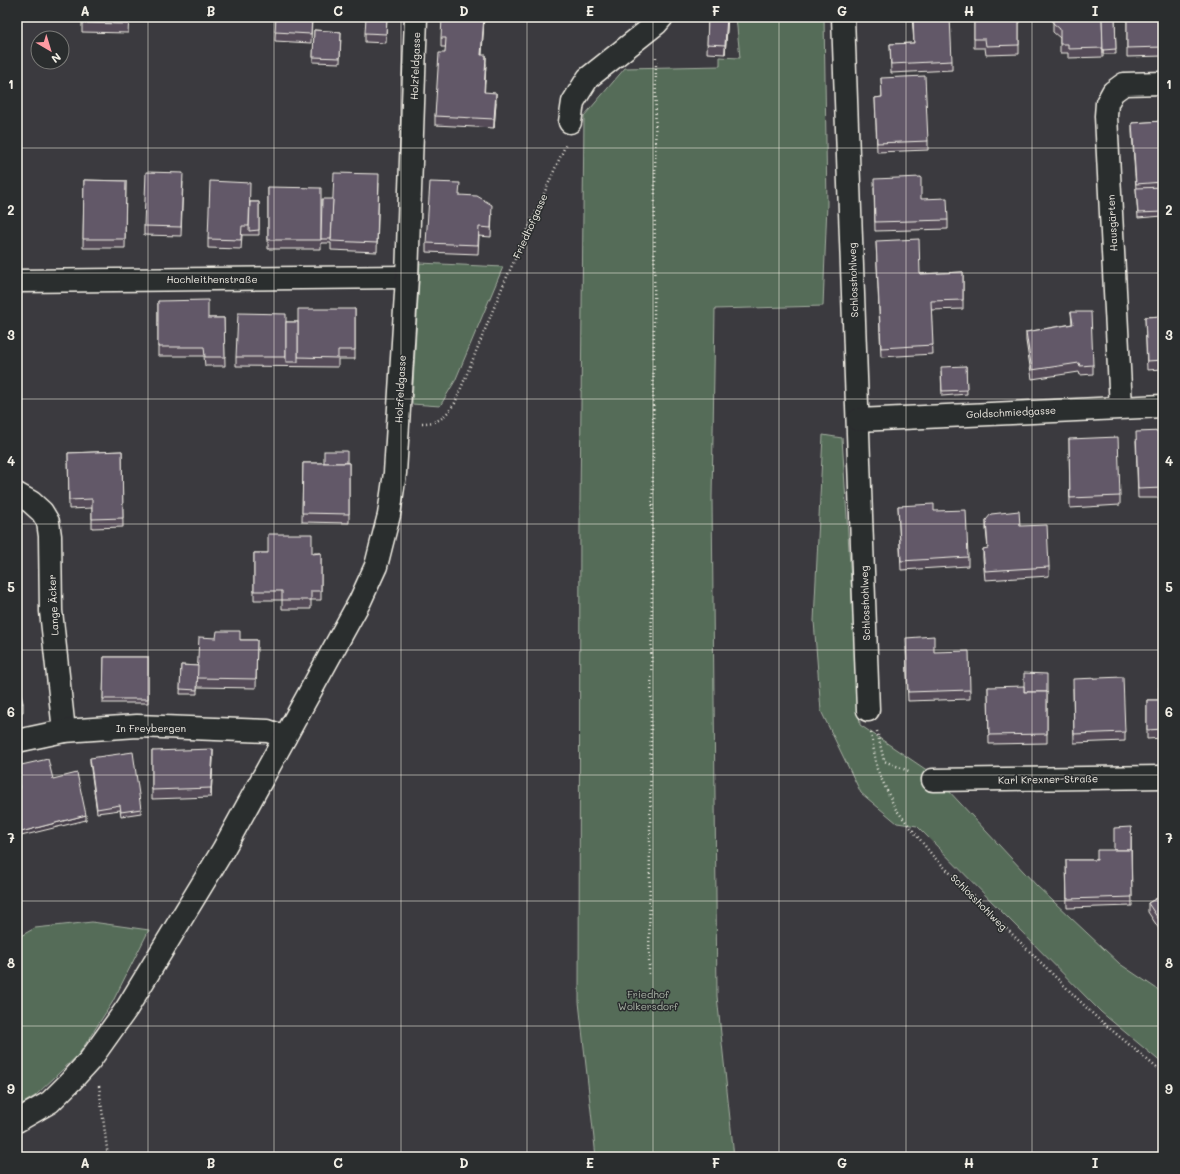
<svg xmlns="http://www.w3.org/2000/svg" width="1180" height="1174" font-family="Mali,sans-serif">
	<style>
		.green { fill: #546c59; stroke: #a4aea0 }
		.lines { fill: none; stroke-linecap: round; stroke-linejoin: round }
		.minor-casing { stroke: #f4f1e8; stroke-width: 25 }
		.path { stroke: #f4f1e8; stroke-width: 2.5; stroke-dasharray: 1 3; stroke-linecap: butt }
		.minor { stroke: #2a2d2e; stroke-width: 22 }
		.wall { fill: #544c59; stroke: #f4f1e8 }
		.shaded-wall { fill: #453e49; stroke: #f4f1e8 }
		.building { fill: #625868; stroke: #f4f1e8 }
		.grid { fill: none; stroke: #f4f1e8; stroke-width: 1; stroke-opacity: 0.55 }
		.labels { text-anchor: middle; stroke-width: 3; stroke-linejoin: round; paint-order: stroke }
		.street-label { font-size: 10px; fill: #f4f1e8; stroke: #2a2d2e }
		.park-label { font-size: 10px; fill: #acb5a8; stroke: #2a2d2e }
		.neatline { fill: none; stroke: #f4f1e8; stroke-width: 1.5 }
		.grid-label { font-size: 13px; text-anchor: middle; font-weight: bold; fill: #f4f1e8 }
	</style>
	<rect width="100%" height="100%" fill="#3b3a3f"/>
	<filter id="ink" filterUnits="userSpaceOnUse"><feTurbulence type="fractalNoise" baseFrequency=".025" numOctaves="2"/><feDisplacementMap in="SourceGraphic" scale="8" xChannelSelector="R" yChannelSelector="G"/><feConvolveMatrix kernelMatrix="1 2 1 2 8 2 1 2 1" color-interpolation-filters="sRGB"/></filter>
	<g filter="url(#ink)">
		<g class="green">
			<path d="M736,17H824L827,204L823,306L715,309L712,498L717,996L734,1157H596L579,1002L580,501L584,116L625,68L720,66V57L740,58Z"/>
			<path d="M420,263L503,267L455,381L440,406L412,404Z"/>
			<path d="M823,435L842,438L860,725L934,775L1037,886L1120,964L1163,993V1064L1101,1012L917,826L897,823L861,793L821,711L814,621Z"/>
			<path d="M92,922L149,930L112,1003L79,1054L35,1096L17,1107V938L35,928Z"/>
		</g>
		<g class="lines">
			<defs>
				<g id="minor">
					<path d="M843,17L868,710"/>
					<path d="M570,122L573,102L588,78L656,24L662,17"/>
					<path d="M17,281L407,277"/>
					<path d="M1121,407L1106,116L1107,103L1113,92L1124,84L1163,83"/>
					<path d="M858,420L1163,406"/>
					<path d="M17,494L31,502L42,512L48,522L50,536L51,611L64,731"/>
					<path d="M17,741L64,731L137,726L268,731L285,737"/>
					<path d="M933,780L1163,777"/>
					<path d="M17,1121L50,1102L71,1081L90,1060L127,1008L223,850L360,601L376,566L381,546L389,515L395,473L407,277L416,17"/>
				</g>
			</defs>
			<use href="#minor" class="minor-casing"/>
			<g class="path">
				<path d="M422,423C441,423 444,417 455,403L502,288L566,144"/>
				<path d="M877,731L884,761L911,772"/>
				<path d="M871,733L877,769L895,808L933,856L1096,1017L1163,1073"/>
				<path d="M649,974L656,55"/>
				<path d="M99,1086L108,1157"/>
			</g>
			<use href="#minor" class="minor"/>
		</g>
		<g class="wall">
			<path d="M82,17H129L128,33L82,32Z"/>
			<path d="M276,17H312L311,43L275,41Z"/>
			<path d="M387,17L386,43L365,42V33Z"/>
			<path d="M484,17L482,55L486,64L484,92L496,102L494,128L435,125V116L446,47H441V38Z"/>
			<path d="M708,17H728L725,54L707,53Z"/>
			<path d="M912,17L952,61V70L891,73L890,44L914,43Z"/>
			<path d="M974,17H1019V54L986,55L985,48H974Z"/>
			<path d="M1053,17H1115L1116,54H1103V28V57L1068,58V53H1060V38L1053,32Z"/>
			<path d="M1127,17H1163V56L1127,57Z"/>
			<path d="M314,30L341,32L340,63L313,62Z"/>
			<path d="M881,78L928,141V150L877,152L875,98L882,97Z"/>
			<path d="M1163,121V216L1138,218L1132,132V123Z"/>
			<path d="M84,180L126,181L125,248H83Z"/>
			<path d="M183,182L181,236L144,235V226Z"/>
			<path d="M379,183L377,252L331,250V243H321V249H268V187L321,221L333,199Z"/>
			<path d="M874,188L921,199L948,220V229L875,231Z"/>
			<path d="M460,195L492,214L491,237L479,236L478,254L426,252V243Z"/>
			<path d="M250,202H259V235H242L241,249L208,248V239Z"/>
			<path d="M876,241L920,274L963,272V309L931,310L933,354L881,357Z"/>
			<path d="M158,301L208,318H224L225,366H205L204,356H158Z"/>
			<path d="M355,309V359H338V367L236,366V357L286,322H298Z"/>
			<path d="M1071,312L1093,365V374L1080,375L1079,372L1032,379L1026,341V332L1072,324Z"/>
			<path d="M1163,316V369L1147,370L1145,317Z"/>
			<path d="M966,366L967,394L942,396L941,372Z"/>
			<path d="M1163,431V498H1138L1136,441Z"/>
			<path d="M1069,439L1120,496V505L1070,508Z"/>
			<path d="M122,451L123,527L92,528V508L69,509L68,453Z"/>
			<path d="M303,463H349V523L302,522Z"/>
			<path d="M898,506L934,511L968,557V566L901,570Z"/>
			<path d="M986,520L1020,526L1049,567V576L985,580L983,558V549H988L986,529Z"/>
			<path d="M254,553H321V600H311V609H282V600H254Z"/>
			<path d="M240,640H257L256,688L197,687V685V694H180L181,665L198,666Z"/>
			<path d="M906,647L934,652L970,690V699L908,701Z"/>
			<path d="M104,657H148V703H103Z"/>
			<path d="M988,687L1047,695V743L989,744Z"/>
			<path d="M1163,687V738L1147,739V700H1159Z"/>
			<path d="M1073,688L1125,732V741L1074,743Z"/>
			<path d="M152,751L213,758L211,797L152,799Z"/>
			<path d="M90,758L141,809V813L121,816L120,810L97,813L90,762Z"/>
			<path d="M17,766L53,779L86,820L19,789L17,782Z"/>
			<path d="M1131,827L1132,906L1067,908L1066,860H1097L1114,850Z"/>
			<path d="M1163,895V935L1148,912V903Z"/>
		</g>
		<g class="shaded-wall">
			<path d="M484,17L481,64V55Z"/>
			<path d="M727,17H728L725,54V45Z"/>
			<path d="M486,55V64L484,101V92Z"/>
			<path d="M496,93V102L494,128V119Z"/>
			<path d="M23,703V712L17,713V704Z"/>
			<path d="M213,749V758L211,797V788Z"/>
			<path d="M86,815V820L17,837V833Z"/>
		</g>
		<g class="building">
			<path d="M82,17H129L128,24L82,23Z"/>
			<path d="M276,17H312L311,34L275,32Z"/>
			<path d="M366,17H387L386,34L365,33Z"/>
			<path d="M442,17H484L481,55H486L484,92L496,93L494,119L435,116L439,53H445L446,38H441Z"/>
			<path d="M708,17H727L725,45L707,44Z"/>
			<path d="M913,17H950L952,61L891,64L890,44L914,43Z"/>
			<path d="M974,17H1019V45L986,46L985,39H974Z"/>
			<path d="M1053,17H1102L1103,48L1068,49V44H1060V29L1053,23Z"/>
			<path d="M1102,17H1115L1116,49L1103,50Z"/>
			<path d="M1127,17H1163V47L1127,48Z"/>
			<path d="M314,30L341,32L340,58L313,57Z"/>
			<path d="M925,76L928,141L877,143L875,98L882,97L881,78Z"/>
			<path d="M1163,121V182L1136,184L1132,123Z"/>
			<path d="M146,172L183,173L181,227L144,226Z"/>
			<path d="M334,173L379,174L377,243L331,241Z"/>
			<path d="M921,177V199L947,198L948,220L875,222L874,179Z"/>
			<path d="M84,180L126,181L125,239H83Z"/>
			<path d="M210,181L250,183L249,226H242L241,240L208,239Z"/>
			<path d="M430,182L460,183L459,195L477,196L492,205L491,228L479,227L478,245L426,243Z"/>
			<path d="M268,187L321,188V240H268Z"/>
			<path d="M1163,187V212L1138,213L1136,188Z"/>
			<path d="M322,199H333L331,239H321Z"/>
			<path d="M250,202H259V230L249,231Z"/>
			<path d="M919,239L920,274L963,272V300L931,301L933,345L881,348L876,241Z"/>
			<path d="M208,300V318H224L225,357H205L204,347H158V301Z"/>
			<path d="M298,309H355V350H338V358L298,357Z"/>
			<path d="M1071,312H1091L1093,365L1080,366L1079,363L1032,370L1026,332L1073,324Z"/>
			<path d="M238,313L286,314V357H236Z"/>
			<path d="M1163,316V360L1147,361L1145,317Z"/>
			<rect x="286" y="322" width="12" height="40"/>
			<path d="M966,366L967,390L942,391L941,367Z"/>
			<path d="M1163,431V488L1138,489L1136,432Z"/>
			<path d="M1118,437L1120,496L1070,498L1069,439Z"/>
			<path d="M122,451L123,518L92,519V499L69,500L68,453Z"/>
			<rect x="324" y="451" width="23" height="12"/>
			<path d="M303,463H349V514L302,513Z"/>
			<path d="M934,504V511L966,510L968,557L901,561L898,506Z"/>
			<path d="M1019,511L1020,526L1047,525L1049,567L985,571L983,549L988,548L986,520L991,514Z"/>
			<path d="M268,534H312V554L321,553V591H311V600H282V591H254V553H268Z"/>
			<path d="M217,631H240V640H257L256,679L197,678L199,637L216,638Z"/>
			<path d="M934,636V652L969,651L970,690L908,692L906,638Z"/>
			<path d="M104,657H148V699H103Z"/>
			<path d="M181,665L198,666L197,690L180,689Z"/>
			<path d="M1024,673L1047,674V693V692H1024Z"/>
			<path d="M1123,677L1125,732L1074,734L1073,679Z"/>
			<path d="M17,678L23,703L17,704Z"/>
			<path d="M1024,686V692H1047V734L989,735L988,687Z"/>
			<path d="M1159,687H1163V729L1147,730V700H1159Z"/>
			<path d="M213,749L211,788L152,790V751Z"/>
			<path d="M133,752L141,809L121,812L120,805L97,809L90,758Z"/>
			<path d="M48,759L53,779L77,773L86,815L17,833V789H20L17,778V766Z"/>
			<path d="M1131,827V850H1114V828Z"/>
			<path d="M1097,850H1131L1132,897L1067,899L1066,860H1097Z"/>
			<path d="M1163,895V926L1148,903Z"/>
		</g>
	</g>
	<path class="grid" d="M148,17V1157M274,17V1157M401,17V1157M527,17V1157M653,17V1157M779,17V1157M906,17V1157M1032,17V1157M17,148H1163M17,273H1163M17,399H1163M17,524H1163M17,650H1163M17,775H1163M17,901H1163M17,1026H1163"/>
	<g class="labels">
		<g class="street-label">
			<text transform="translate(415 66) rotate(-88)" y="4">Holzfeldgasse</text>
			<text transform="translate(1112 223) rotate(-93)" y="4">Hausgärten</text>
			<text transform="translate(530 226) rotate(-66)" y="4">Friedhofgasse</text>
			<text x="212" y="283">Hochleithenstraße</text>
			<text transform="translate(853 280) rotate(-92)" y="4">Schlosshohlweg</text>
			<text transform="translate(400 389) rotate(-87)" y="4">Holzfeldgasse</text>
			<text transform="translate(1011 412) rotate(-3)" y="4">Goldschmiedgasse</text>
			<text transform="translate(865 603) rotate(-92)" y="4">Schlosshohlweg</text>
			<text transform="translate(53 605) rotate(-93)" y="4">Lange Äcker</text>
			<text x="151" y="732">In Freybergen</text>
			<text transform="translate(1048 779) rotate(-1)" y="4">Karl Krexner-Straße</text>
			<text transform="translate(979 902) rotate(45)" y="4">Schlosshohlweg</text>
		</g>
		<g class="park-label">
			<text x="648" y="998">Friedhof<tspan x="648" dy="12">Wolkersdorf</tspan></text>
		</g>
	</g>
	<rect width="1180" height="1174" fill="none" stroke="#2a2d2e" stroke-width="44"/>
	<g transform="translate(50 50) rotate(142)"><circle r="19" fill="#2a2d2e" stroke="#7b7b78"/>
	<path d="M0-3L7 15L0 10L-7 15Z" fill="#ff9aa2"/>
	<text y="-6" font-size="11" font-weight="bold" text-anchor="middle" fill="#f4f1e8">N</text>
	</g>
	<rect x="22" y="22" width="1136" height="1130" class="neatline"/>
	<g class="grid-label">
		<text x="85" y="16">A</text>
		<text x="211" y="16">B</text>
		<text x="338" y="16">C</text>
		<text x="464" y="16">D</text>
		<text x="590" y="16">E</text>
		<text x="716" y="16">F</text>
		<text x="842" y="16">G</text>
		<text x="969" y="16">H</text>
		<text x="1095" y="16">I</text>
		<text x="11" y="89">1</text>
		<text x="1169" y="89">1</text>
		<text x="11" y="215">2</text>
		<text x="1169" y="215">2</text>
		<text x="11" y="340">3</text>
		<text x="1169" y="340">3</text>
		<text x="11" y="466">4</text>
		<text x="1169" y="466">4</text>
		<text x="11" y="592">5</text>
		<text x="1169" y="592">5</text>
		<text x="11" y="717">6</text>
		<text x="1169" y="717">6</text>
		<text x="11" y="843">7</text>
		<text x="1169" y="843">7</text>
		<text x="11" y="968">8</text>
		<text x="1169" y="968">8</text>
		<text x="11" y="1094">9</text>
		<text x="1169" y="1094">9</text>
		<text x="85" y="1168">A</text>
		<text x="211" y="1168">B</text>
		<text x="338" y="1168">C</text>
		<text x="464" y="1168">D</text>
		<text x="590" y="1168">E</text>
		<text x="716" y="1168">F</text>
		<text x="842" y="1168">G</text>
		<text x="969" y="1168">H</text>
		<text x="1095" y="1168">I</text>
	</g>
</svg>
